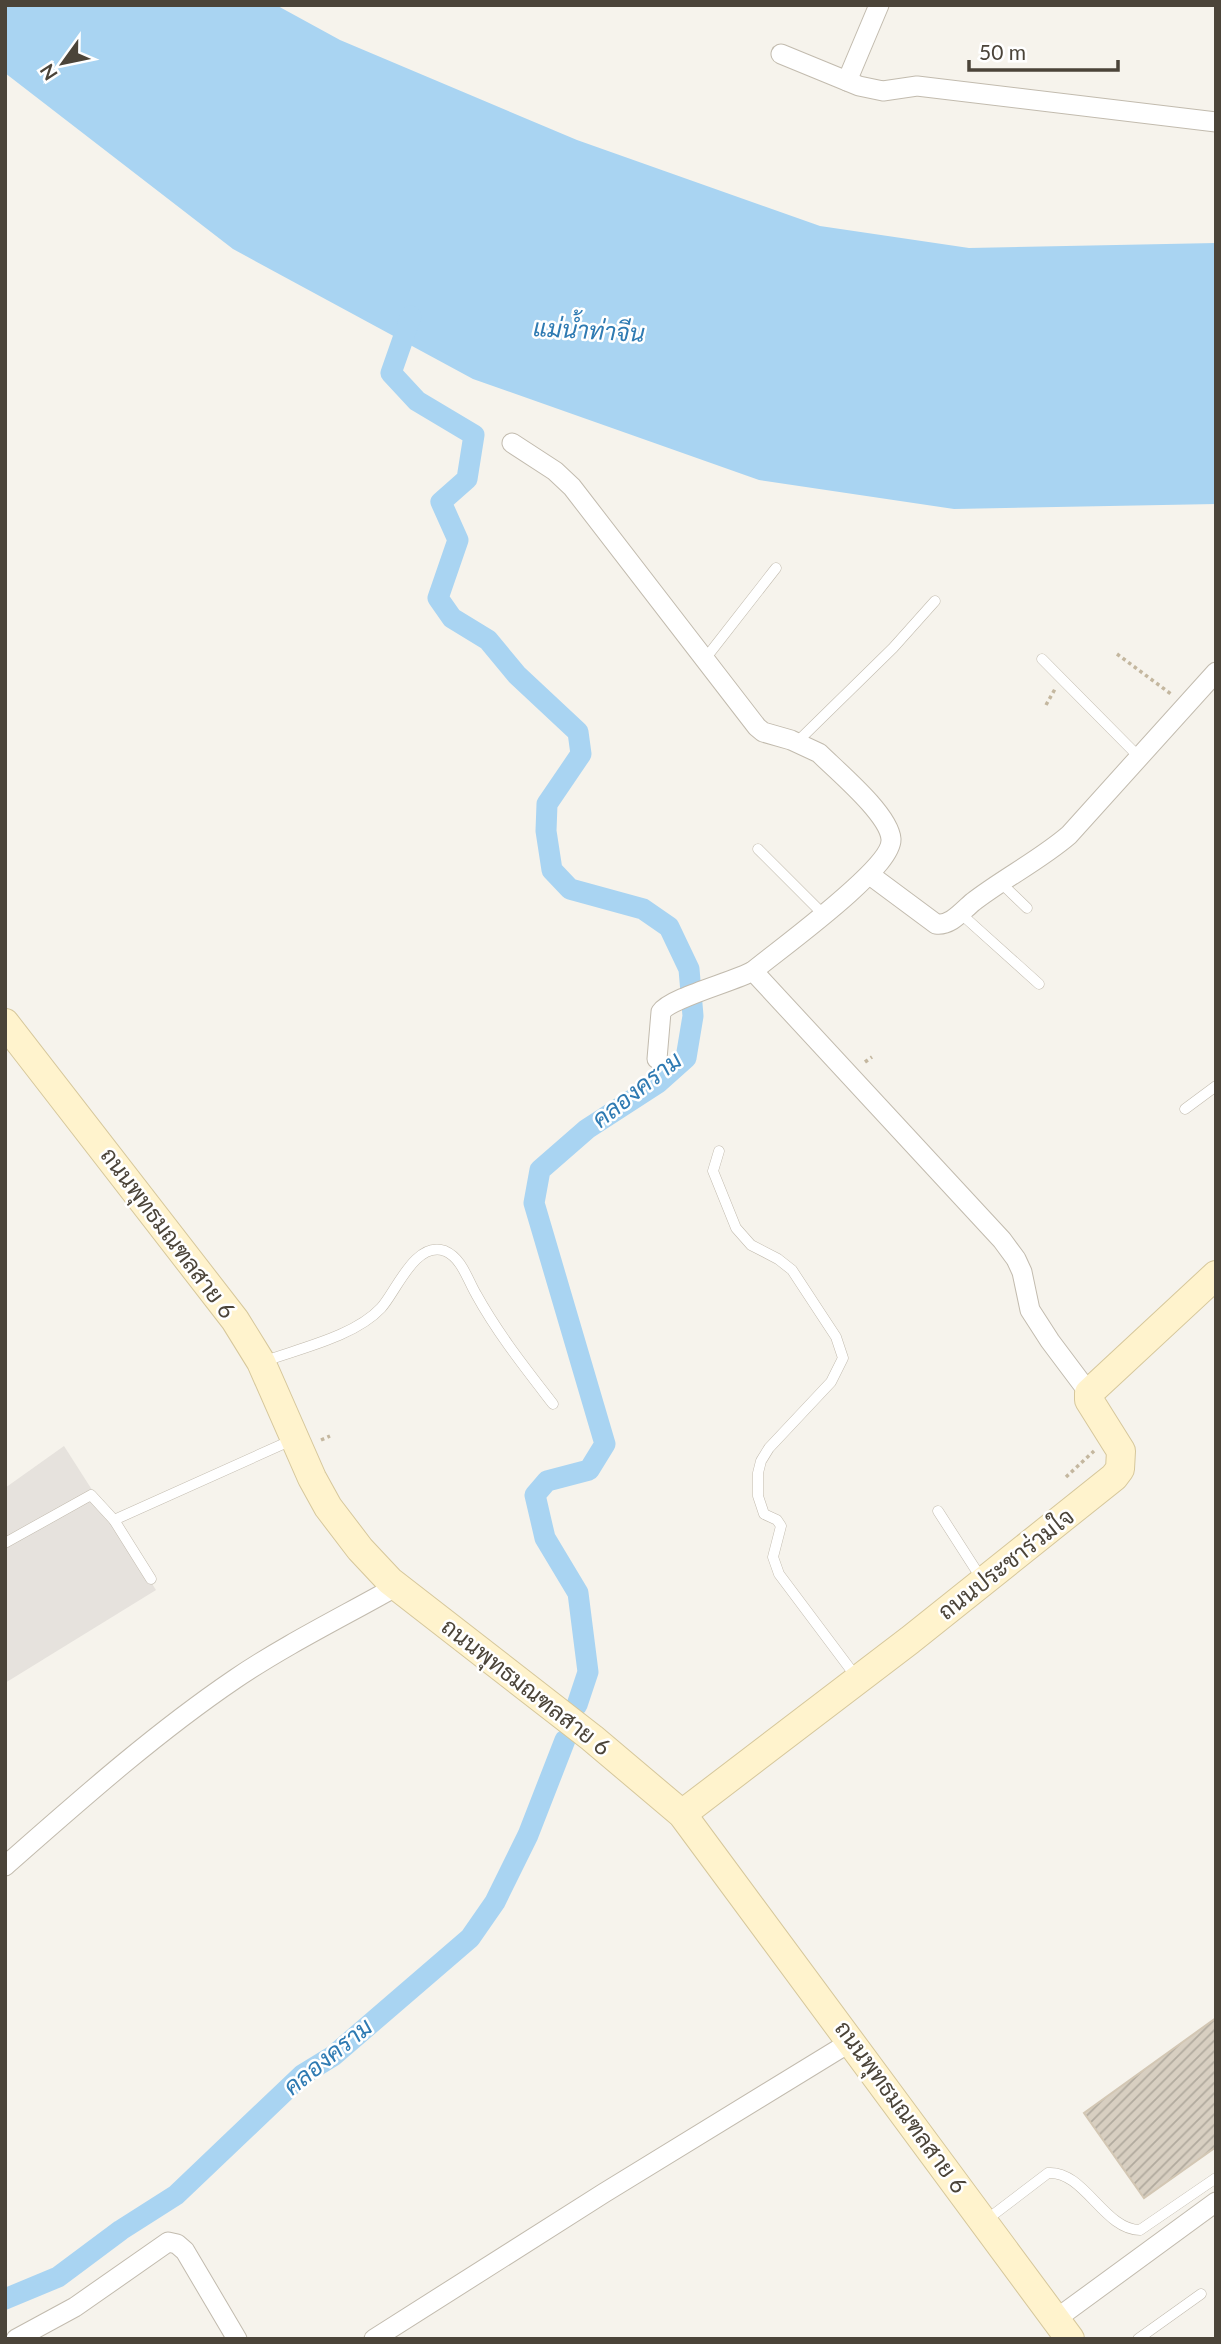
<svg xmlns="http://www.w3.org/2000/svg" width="1221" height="2344" font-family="Lato,Sarabun,sans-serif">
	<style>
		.industrial { fill: #e6e2dd }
		.water { fill: #a9d4f2 }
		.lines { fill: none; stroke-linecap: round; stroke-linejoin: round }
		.canal { stroke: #a9d4f2; stroke-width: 21 }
		.building { fill: url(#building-hatch); stroke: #d3c7b4; stroke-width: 2 }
		.lane-casing { stroke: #c2bbae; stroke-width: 11 }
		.street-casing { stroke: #c2bbae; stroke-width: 21 }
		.secondary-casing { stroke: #d6c79b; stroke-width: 30 }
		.path { stroke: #c4b79f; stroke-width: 3.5; stroke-dasharray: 3.5 3.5; stroke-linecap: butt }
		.lane { stroke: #fff; stroke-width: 10 }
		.street { stroke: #fff; stroke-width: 19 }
		.secondary { stroke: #fff3cd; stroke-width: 28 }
		.labels { text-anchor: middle; stroke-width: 5; stroke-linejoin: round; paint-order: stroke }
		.street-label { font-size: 23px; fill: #4b4439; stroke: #fff }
		.water-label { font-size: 24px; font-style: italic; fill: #2e7ab2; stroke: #fff }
	</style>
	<defs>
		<pattern id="building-hatch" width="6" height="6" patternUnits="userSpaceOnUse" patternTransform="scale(1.75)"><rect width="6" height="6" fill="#d8cfc1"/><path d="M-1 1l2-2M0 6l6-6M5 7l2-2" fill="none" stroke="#b1aa9e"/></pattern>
	</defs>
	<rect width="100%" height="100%" fill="#f6f3ec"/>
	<path class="industrial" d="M64,1446L156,1590L5,1683V1488Z"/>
	<path class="water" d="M5,5H276L340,40L577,140L820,226L969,248L1216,243V504L954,509L759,480L473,379L233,249L5,73Z"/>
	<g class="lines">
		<g class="canal">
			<path d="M411,316L391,373L417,401L474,435L467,479L441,502L458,540L438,598L452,618L488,640L517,675L578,732L581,754L547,804L546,831L552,870L570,889L643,909L669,927L689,969L693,1016L686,1058L658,1083L587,1129L540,1170L534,1203L605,1444L589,1470L547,1481L535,1495L545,1538L578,1593L588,1672L577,1705"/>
			<path d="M5,2299L58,2277L121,2230L176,2195L302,2075L333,2056L470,1938L495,1902L528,1835L565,1740"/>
		</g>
	</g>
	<path class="building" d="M1216,2018V2147L1144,2198L1084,2113Z"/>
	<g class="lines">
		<defs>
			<g id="lane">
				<path d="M705,659L776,568"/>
				<path d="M1042,659L1140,758"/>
				<path d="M797,742L893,648L935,601"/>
				<path d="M758,849L823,914"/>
				<path d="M1000,882L1027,908"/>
				<path d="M960,913L1039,984"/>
				<path d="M1185,1109L1216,1086"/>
				<path d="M719,1151L713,1171L736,1228L751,1245L778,1259L792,1270L836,1337L843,1358L831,1382L769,1448L761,1461L758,1473V1496L764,1514L777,1520L781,1526L773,1557L779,1574L857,1678"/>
				<path d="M265,1361C301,1348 355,1336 381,1308C396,1292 415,1240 445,1251C462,1258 468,1281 476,1294C498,1334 526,1369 553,1404"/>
				<path d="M938,1511L983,1581"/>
				<path d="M114,1520L292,1440"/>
				<path d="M5,1543L91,1495L114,1520L151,1579"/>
				<path d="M985,2221L1048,2173C1084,2170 1104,2230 1140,2230L1216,2178"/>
				<path d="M1138,2339L1201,2294"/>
			</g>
			<g id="street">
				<path d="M781,54L859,86L883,91L917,86L1216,122"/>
				<path d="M847,81L879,5"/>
				<path d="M512,443L555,471L572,487L757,727L763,732L791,740L819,753C837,771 889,814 891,839C893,868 778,950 753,971C733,982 670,998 661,1012L657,1059"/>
				<path d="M870,875L936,924C951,926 962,911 973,902C1004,878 1040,860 1069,835L1216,672"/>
				<path d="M753,971L1002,1240L1016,1259L1022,1272L1030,1310L1050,1341L1089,1393"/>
				<path d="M5,1866C79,1801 154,1734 235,1679C285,1645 344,1616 397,1586"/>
				<path d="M1056,2319L1216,2202"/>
				<path d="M16,2339L75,2307L168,2242L177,2244L185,2251L237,2339"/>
				<path d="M374,2339L604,2193L852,2041"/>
			</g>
			<g id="secondary">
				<path d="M5,1023L235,1320L261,1362L312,1478L328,1507L360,1549L390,1581L592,1738L682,1814L1070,2339"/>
				<path d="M682,1814L910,1640L1114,1477L1120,1469L1121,1451L1089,1400V1393L1216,1275"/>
			</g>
		</defs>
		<use href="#lane" class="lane-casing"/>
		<use href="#street" class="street-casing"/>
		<use href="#secondary" class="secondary-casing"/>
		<g class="path">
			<path d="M1117,654L1171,694"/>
			<path d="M1046,705L1055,689"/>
			<path d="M865,1062L872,1057"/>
			<path d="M321,1440L330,1436"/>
			<path d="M1066,1477L1094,1451"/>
		</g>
		<use href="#lane" class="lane"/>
		<use href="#street" class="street"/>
		<use href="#secondary" class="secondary"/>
	</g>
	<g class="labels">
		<g class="street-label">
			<text transform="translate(168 1233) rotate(53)" y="8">ถนนพุทธมณฑลสาย 6</text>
			<text transform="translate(1006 1564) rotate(-38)" y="8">ถนนประชาร่วมใจ</text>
			<text transform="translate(526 1687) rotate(38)" y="8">ถนนพุทธมณฑลสาย 6</text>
			<text transform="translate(901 2107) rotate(54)" y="8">ถนนพุทธมณฑลสาย 6</text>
		</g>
		<g class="water-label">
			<text transform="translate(589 331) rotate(3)" y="8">แม่น้ำท่าจีน</text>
			<text transform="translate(637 1090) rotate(-38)" y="8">คลองคราม</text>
			<text transform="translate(328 2057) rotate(-39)" y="8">คลองคราม</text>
		</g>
	</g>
	<rect width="1221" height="2344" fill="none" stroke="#4b4439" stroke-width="14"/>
	<g transform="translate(63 63) rotate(237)" stroke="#ffffff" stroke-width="5" paint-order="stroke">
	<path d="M0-5L12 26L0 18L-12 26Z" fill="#4b4439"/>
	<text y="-10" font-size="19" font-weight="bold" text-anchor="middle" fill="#4b4439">N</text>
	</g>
	<path d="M969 60v10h149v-10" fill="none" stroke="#4b4439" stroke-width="3.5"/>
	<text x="979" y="60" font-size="21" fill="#4b4439" stroke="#ffffff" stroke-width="5" paint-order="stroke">50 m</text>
</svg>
